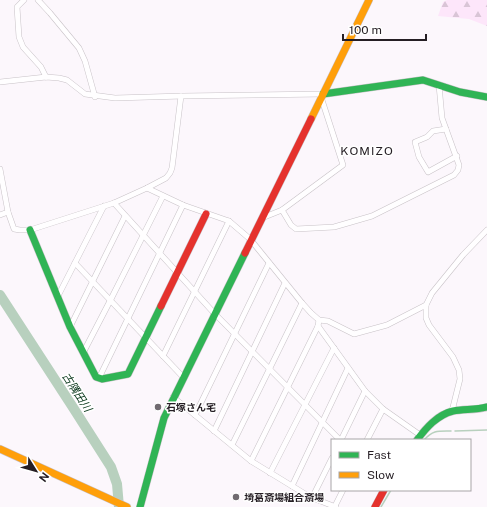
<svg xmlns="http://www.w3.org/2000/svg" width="487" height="507" font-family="'Public Sans','Noto Sans JP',sans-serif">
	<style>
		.forest { fill: url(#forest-firs) }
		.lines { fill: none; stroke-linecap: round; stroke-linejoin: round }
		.stream { stroke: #b8d0be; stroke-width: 1.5 }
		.river { stroke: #b8d0be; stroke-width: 10 }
		.street-casing { stroke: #c8c2c7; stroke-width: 6 }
		.fast-casing { stroke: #c8c2c7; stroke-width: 8 }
		.slow-casing { stroke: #c8c2c7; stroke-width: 8 }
		.jam-casing { stroke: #c8c2c7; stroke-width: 8 }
		.street { stroke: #fffeff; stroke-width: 5 }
		.fast { stroke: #30b455; stroke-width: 7 }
		.slow { stroke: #ff9f0a; stroke-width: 7 }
		.jam { stroke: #e5322d; stroke-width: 7 }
		.poi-dot { fill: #706a70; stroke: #fff; stroke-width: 1.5 }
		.labels { text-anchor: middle; stroke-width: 3; stroke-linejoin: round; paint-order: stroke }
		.poi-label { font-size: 10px; font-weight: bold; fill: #251e24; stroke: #fff; text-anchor: start }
		.water-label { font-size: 11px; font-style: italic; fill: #063418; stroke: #fff }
		.quarter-label { font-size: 12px; letter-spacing: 1px; fill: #251e24; stroke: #fff }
	</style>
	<defs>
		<pattern id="forest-firs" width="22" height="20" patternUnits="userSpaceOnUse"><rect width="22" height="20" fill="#fde6fa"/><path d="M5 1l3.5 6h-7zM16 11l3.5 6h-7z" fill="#d9c5d6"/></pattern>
	</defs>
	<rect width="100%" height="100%" fill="#fcf7fc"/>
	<path class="forest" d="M447,0H487V26L469,19L438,16L443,2Z"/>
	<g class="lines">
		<g class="stream">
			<path d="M455,431L487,430"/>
			<path d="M424,440C433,430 438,431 451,431"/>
			<path d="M381,507L391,490"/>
		</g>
		<path class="river" d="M0,295L74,409L111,467L117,484L119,507"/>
		<defs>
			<g id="street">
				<path d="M24,0L17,7L19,37L23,47L41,67L46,77"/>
				<path d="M38,0L50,13L79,48L85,61L95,97"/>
				<path d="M0,82L46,77L59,78L67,80L85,94L115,98L183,96L323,94"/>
				<path d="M446,129L433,131L427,137L415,142L419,157L428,172L457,156"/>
				<path d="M0,169L8,212L14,229L20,230H30L114,203L147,188L166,178L170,173L172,168L181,96"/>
				<path d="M147,188L183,205L229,221L250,239L302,303L311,313L319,320L328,321L354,334L387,325L426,305"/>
				<path d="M114,203L214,313L340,440"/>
				<path d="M282,210L291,225L296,229L334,227L372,216L454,175L458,170L459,165L442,118L439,85"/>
				<path d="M0,215L8,212"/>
				<path d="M262,218L282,210L343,165L321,97"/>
				<path d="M75,263L183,377"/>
				<path d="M58,296L104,206"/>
				<path d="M318,326L365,391L383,409L420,435"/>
				<path d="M70,327L125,216"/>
				<path d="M83,353L110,301L163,196"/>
				<path d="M163,356L229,221"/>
				<path d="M99,378L183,205"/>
				<path d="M173,397L251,461L310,497L336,507"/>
				<path d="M452,411L460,379L459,370L453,357L429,325L426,318V305L432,293L463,255L487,230"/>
				<path d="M195,415L269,263"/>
				<path d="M214,431L285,283"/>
				<path d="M341,440L365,391"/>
				<path d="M367,440L383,409"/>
				<path d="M232,445L302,303"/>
				<path d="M251,461L318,326L319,320"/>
				<path d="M270,473L334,348"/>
				<path d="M292,486L348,368"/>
				<path d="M312,498L332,458"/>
				<path d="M335,506L343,490"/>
			</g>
			<g id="fast">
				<path d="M323,94L423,80L460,92L487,97"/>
				<path d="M30,230L70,327L96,377L102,379L128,374L161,306"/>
				<path d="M417,440C426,428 437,415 453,411C464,409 476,410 487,407"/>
				<path d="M140,507L164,418L245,253"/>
			</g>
			<g id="slow">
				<path d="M311,119L369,0"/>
				<path d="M0,449L127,507"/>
			</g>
			<g id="jam">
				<path d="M245,253L311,119"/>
				<path d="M161,306L206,214"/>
				<path d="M375,507L384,490"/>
			</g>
		</defs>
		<use href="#street" class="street-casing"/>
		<use href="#fast" class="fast-casing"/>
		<use href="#slow" class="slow-casing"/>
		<use href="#jam" class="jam-casing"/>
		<use href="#street" class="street"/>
		<use href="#fast" class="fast"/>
		<use href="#slow" class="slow"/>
		<use href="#jam" class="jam"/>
	</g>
	<g class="poi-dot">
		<circle cx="158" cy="407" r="4"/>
		<circle cx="236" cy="497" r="4"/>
	</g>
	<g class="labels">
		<g class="poi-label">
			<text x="166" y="411">石塚さん宅</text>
			<text x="244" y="501">埼葛斎場組合斎場</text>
		</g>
		<g class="water-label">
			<text transform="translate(77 392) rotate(57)" y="4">古隅田川</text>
		</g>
		<g class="quarter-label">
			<text x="367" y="155">KOMIZO</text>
		</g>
	</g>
	<rect x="331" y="439" width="140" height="52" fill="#ffffff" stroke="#a8a5a7"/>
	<rect x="339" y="452" width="20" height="6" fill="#30b455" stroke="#a8a5a7"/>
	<text x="367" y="459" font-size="12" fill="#251e24">Fast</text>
	<rect x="339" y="472" width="20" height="6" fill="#ff9f0a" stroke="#a8a5a7"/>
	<text x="367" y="479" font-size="12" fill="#251e24">Slow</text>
	<g transform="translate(36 471) rotate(127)" stroke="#ffffff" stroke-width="3" paint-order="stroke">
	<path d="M0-3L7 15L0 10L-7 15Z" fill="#251e24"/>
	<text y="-6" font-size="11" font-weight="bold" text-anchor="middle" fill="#251e24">N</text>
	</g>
	<path d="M343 34v6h83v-6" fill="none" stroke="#251e24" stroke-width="2"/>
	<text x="349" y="34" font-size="12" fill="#251e24" stroke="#ffffff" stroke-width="3" paint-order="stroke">100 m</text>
</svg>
